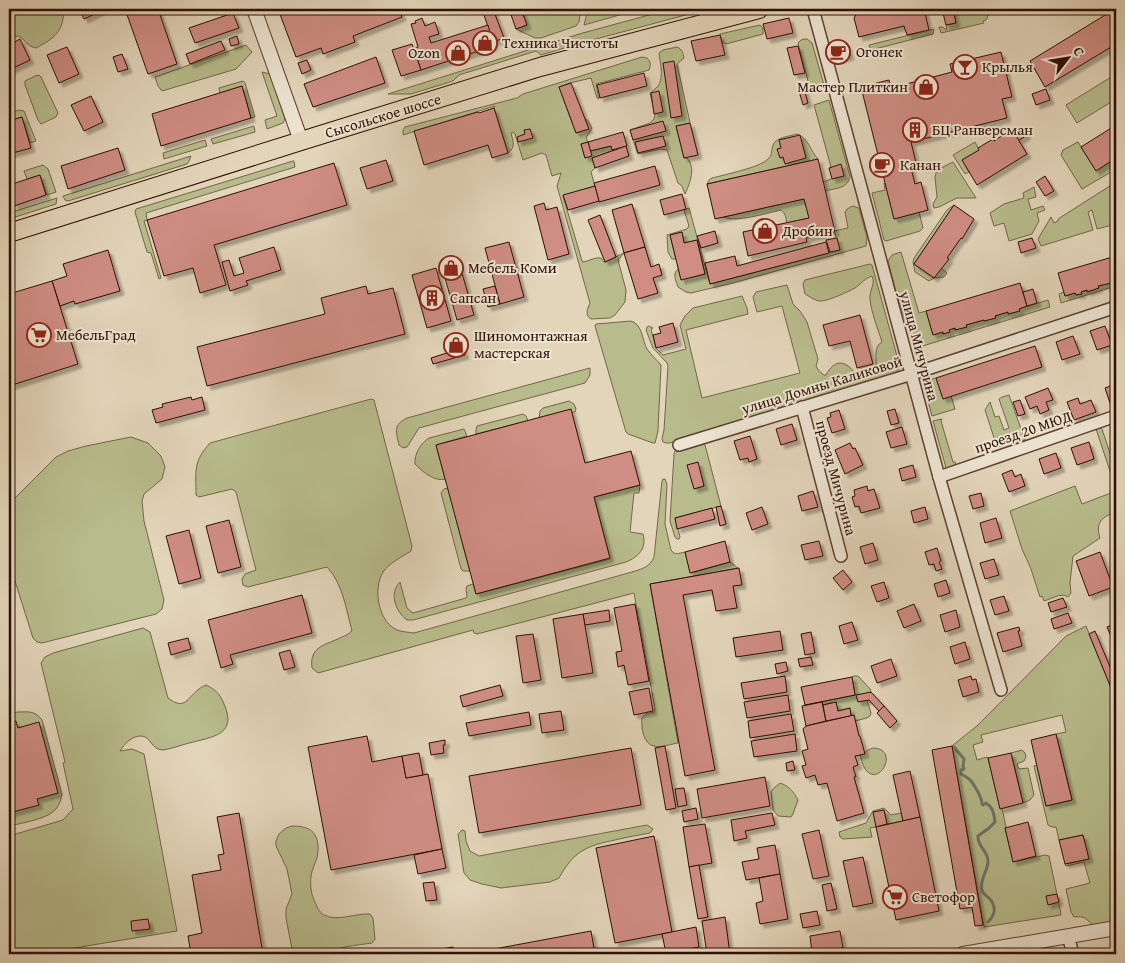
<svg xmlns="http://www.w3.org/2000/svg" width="1125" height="963" font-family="'Gentium Book Plus',serif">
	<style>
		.green { fill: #b8bc8c; stroke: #746648 }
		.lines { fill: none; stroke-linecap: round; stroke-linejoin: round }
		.stream { stroke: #6c756a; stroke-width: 3 }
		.building { fill: #cf8d83; stroke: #2f0f03; filter: url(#shadow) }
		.minor-casing { stroke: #5c4031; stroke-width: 14 }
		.tertiary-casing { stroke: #5c4031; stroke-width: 16 }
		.primary-casing { stroke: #2f0f03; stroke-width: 20 }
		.minor { stroke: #ede4d2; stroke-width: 11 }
		.tertiary { stroke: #ede4d2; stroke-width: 14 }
		.primary { stroke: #e3d5ba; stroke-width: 18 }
		.labels { text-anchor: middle; stroke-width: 4; stroke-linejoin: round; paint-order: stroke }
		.poi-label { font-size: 15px; fill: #2f0f03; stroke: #ede4d2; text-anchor: start }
		.street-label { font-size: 15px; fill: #2f0f03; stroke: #ede4d2 }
	</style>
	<defs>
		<filter id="shadow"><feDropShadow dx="4" dy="4" stdDeviation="1" flood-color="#0004"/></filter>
	</defs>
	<rect width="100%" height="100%" fill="#e3d5ba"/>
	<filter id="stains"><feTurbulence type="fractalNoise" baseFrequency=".004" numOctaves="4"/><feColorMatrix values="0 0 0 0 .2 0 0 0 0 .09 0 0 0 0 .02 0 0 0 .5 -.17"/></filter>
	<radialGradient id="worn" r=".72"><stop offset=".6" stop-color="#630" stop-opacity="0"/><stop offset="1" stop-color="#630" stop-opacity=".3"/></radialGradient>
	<g class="green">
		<path d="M9,9H64C63,32 55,38 36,48C25,46 27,40 18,36L9,39Z"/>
		<path d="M521,9H581L579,22L576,26L541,38H535L516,29L527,25Z"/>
		<path d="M597,9H627L630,12L584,25C587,14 585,12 597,9Z"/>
		<path d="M671,9H708L581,43L541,55L536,51L459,75L453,81L411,94H388L579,34Z"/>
		<path d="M953,9H989V14L986,20L983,21L984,23L941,33L939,27H942L947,30L946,25L956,23Z"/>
		<path d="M760,25L763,28V34L726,44L722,42L720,34Z"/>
		<path d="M934,29L933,34L871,50L869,45Z"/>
		<path d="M804,39H807L812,43L824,85L810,89L798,43L801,40Z"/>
		<path d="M246,45L252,52L236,69L162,91L158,86L155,77Z"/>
		<path d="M677,47C682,49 683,53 684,58L677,64L689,118L690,123L676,126L684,158H687C696,168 690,183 685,194L682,186L678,183L667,150L661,149L638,154L637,152L630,130L650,123L654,119L655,115L650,93C652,91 654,90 656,88C665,80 660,63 659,53L663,50Z"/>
		<path d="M642,57L647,58C651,62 651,64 649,70L596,84L599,99L597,98L591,78L570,83L559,87L576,133L588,129L585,119C589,120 590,124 592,128L586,138L588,142L581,144L585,158L591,156L590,151L611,146H626L592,158L595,168L591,172L595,186L563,196L582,261L583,262C589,261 595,257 601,258L604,262H605L624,253L618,260L626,290L625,302L615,315L610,318L591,319C584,315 588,308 590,303L557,186L561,173L552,176L546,155L542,153L523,160L515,134L513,132L511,133C513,142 516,147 508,153L494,108L495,106L403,135V130L405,127L517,98L523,94Z"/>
		<path d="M262,72L270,74L271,76L285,119L283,123L267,129L265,120L277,116Z"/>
		<path d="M1116,74V99L1077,123L1066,105Z"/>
		<path d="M39,75L41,77L58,113L56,117L41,124L38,120L25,85V81L35,76Z"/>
		<path d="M243,81L245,83L255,117L251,118L242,86L220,93L219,88Z"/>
		<path d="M829,100L850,177C847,189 836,188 825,191L823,182L834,178L814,105Z"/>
		<path d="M19,110L24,111L36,141L30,143L22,117L9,121V113Z"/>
		<path d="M254,126L255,132L213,144L211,139Z"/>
		<path d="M797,134C809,138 810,151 818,159L707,184L709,180L712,178C724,175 761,167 768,159C773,155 771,150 773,145C776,137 791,136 797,134Z"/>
		<path d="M205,140L207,146L164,159L163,153Z"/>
		<path d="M975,142L979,150L962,160L969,172L965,174L953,155Z"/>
		<path d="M1078,142L1096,170L1116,158V169L1082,189L1061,155L1063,150Z"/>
		<path d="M191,156L189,161L187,164L68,201L65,200L63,196Z"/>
		<path d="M293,161H294L295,167L146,213L147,220L144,221L161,278L159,279L151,253L147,252L135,212L136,209Z"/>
		<path d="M953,162L976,198H957L939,207L934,208L933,204L937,197L935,177L937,170Z"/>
		<path d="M43,165L48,169L56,192L47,195L40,175L27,179L24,171Z"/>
		<path d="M1116,182V224L1097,229L1092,210L1088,212L1093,230L1041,246L1038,239L1051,217L1054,223L1058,221V219Z"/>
		<path d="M884,183H885L894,219L919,212L923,228L920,231L886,241L884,240L872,193L885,190Z"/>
		<path d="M1034,187L1036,197L1028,199L1031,210L1043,206L1045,210L1037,213L1039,221L1032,234L1009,241L1004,223L994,226L990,213L1004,204L1024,198L1023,193Z"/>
		<path d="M57,198L56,204L9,219V213Z"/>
		<path d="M804,199L809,218L786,223C787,218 785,213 781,210C766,213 737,223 723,217Z"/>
		<path d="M954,205L914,264L934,278L941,268L947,273L944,277L934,278L929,281L915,272L913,262L914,258L947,210Z"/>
		<path d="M853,206L859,208L867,237L866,246L733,283L691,293L686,292L678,287C676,281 672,274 678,269L681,279L705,274L697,240L684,243L682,232L670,235L676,259H672L668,252L667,235L687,229L689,226L684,210L689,208L710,284L840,250L834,231L848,228L845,212L847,209Z"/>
		<path d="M901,252L919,313L926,311L933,335L943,332V334L949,330L955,328V330L966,327V325L984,320V321L995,318V316L1008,312V314L1019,311V309L1048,300L1050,307L916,348L914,346L913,343L898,299L888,261L892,255Z"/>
		<path d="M870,264L872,265L900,367L897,372L894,375L815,400L712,429L670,443H666L663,442L662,439L664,430L668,366L667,363L653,348L646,330L647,327L649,326L653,328L651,329L656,348L663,355L686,349L680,325L685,316L693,308L742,296L747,308L748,314L686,330L702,398L800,373L782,306L757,312L753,297L756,292L787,285L793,304L800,311L807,322L818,359L816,366L819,371L824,375H826C834,360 844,359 855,373L876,366C877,358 873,347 882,342C878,329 871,312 870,299C869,290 876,284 872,276C865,278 861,284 855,288C847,292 829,301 820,301C815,301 809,296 805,294L803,284L805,280Z"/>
		<path d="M1116,281V286L1061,303L1059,294L1064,292L1065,296L1075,293L1076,295L1082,294L1081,292L1087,290L1088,292L1099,288L1098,286Z"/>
		<path d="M631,321C643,325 642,340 647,349C651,355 657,360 661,365L658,431L655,443H653L628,434L626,432L595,326L596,324Z"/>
		<path d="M590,368V375L585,383L419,428L407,447L403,448L399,445C396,431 393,425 407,418Z"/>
		<path d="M936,378L943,399L951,396L955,409L932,416L923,382Z"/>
		<path d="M1009,395L1025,440L1018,443L1016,440L997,447L985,410L990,402L995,417L999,416L1004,430L1009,428L999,399L1002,397Z"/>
		<path d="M371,399L374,400L412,546L411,551C402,557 389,563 383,572C373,589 378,619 395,629C400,632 408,632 414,633L632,572C642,569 650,567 654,557L662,481L663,479H665L667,484L665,524L671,550C675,556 679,553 685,552L691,573L730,562L738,568L650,584L678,743C671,744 660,748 654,746C643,744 641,727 642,718L646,714L654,712L655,709L634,593L477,634L474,633L473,630L318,673L312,668C309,646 326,645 342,637C346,636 349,633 352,631C346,609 343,584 327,567L248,587L243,585L242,579L245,574L256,570L236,492L232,489L199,497L196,495C196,470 193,462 210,443Z"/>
		<path d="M569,401L574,404L576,409L575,412L539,418L540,411L543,408Z"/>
		<path d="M523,414L526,416L528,421L476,434V430L477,426Z"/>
		<path d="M942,419L941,421L953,462H955L956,466L950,469L946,468L933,421Z"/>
		<path d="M1101,427L1102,429L1116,471V489L1096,429Z"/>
		<path d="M464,429L467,436L436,445L445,479C434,482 422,471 415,464C414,454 421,443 429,438Z"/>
		<path d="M131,437L148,443L161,456L165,467L162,479L144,494L142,501L144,521L164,600L162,609L156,614L42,643L37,642L33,638L9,562V504L56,457L68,451L86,446Z"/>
		<path d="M700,443L705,445L721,506L675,518L680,537L679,539H677L675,537L670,521L674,454L675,451L678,449Z"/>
		<path d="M640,485L639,493H634L630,532L643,534C647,549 638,557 626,562L413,620H407C395,611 389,593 400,582L407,608L413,613L466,598L467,596L466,589L467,586L473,584L476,594L610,559L594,497Z"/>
		<path d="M1075,486L1082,504L1116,491V512C1102,517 1095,522 1100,538L1073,556L1070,583L1071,593L1068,597C1062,592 1051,599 1044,601L1042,596L1040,597L1031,569L1022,549L1010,511Z"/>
		<path d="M448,488L470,571H463L461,569L441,493L444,489Z"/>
		<path d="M1086,626L1116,700V921L1093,925C1085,918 1085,916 1074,917L1071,912L1066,889L1090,883L1084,862L1066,866L1065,864L1088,859L1083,835L1059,840L1056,827H1052L1048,825L1034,766L1037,765L1046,806L1072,800L1056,734L1066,732L1062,715L981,735L983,742L973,745L977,760L987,757L988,758L1000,808H1002L1006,827L1005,828L1013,862L1045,855L1049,856L1061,914V915L984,927L952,746L978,725L1066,636Z"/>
		<path d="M143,628L150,632L168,698C185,711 187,698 199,689C201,687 204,686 206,685C215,689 221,695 224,704C238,735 212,737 189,743C182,745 170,749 163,750C151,750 151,736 141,736C132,736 125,743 120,751L132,749L144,754L177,931L38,954H9V836L63,820L73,809L63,763L65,762L41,663L45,657L53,653Z"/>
		<path d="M853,676H858L871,690L867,700L871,713L870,716L867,718L855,721L851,716L850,708L838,711L836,702L823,705L822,702L805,706V705L855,695L852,677Z"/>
		<path d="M17,712C29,712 34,710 42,720L62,794C61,799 60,804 56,809C48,819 22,823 9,826V715Z"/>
		<path d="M874,748C901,750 877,791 864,767C862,763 861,758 860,755C866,753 867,749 874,748Z"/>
		<path d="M1022,750L1025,753L1026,757L1024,761L1017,764L1019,769L1028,768L1034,795L1030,800L1023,803L1011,753Z"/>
		<path d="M780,783C789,786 794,792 798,800L793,814L791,817L778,816L773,810L771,792L774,788Z"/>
		<path d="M884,808L891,815L901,813L903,821L887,824L884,810L874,812L876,827L870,828L872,837L843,839L840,837L839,832L866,823L873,811Z"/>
		<path d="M647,825L653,829L650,833C639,835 627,837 615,840C586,846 574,851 559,878L550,882L501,888L482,884L470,880L464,873L458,834L462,830L465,831L466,841L470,851L479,856Z"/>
		<path d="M292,826C307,826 317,830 318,846C318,850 318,854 317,858C315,864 312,869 311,876C310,885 311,895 315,902C317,907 319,912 324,915C338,922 355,913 370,914L373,918L375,939L372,943C359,945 334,947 325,954H293L286,918V909L292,894L287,869L276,846V841L279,834L286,828Z"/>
	</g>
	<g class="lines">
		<path class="stream" d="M954,747L964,759L963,766L964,769L961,770V774C964,776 969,778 971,781C975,786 982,798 982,804L983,805L986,803C993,807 994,814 995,822L989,828L978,836C977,845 987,851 988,860C989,870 979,879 982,890C983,894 987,896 990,899C997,908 995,915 988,922"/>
	</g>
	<g class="building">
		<path d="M79,9H100L101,11L84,19Z"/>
		<path d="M125,9H158L177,64L148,74Z"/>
		<path d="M278,9H399L402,17L353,36L355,42L323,54L321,48L296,57Z"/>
		<path d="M482,9H493L504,38L493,42Z"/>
		<path d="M509,9H521L527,25L516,29Z"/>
		<path d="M876,9H924L929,30L907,35L904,26L859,37L854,18L857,13Z"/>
		<path d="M942,9H953L956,23L946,25Z"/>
		<path d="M1115,9H1116V44L1045,87L1030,61Z"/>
		<path d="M233,13L239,28L195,43L189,28Z"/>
		<path d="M422,18L425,26L435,22L439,34L429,37L431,43L488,25L494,46L421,70L414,49L418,47L411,24L416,23L415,21Z"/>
		<path d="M789,18L793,33L767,39L763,24Z"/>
		<path d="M720,35L725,55L696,61L691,41Z"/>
		<path d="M237,36L239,44L231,46L229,39Z"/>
		<path d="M20,39L30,60L9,70V45Z"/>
		<path d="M221,41L225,50L190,64L186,54Z"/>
		<path d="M846,43L850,56L837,59L834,46Z"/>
		<path d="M412,44L421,70L401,76L392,50Z"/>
		<path d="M798,46L805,73L794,75L787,48Z"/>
		<path d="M67,47L79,74L59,83L47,55Z"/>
		<path d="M1001,52L1012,97L1002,99L1007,118L911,142L916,163L910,164L915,184L921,182L928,210L894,219L861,87L889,80L891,88L952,72L950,64Z"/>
		<path d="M122,54L128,69L118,72L113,57Z"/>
		<path d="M376,57L385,83L313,107L304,84Z"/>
		<path d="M307,60L311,70L302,74L298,63Z"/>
		<path d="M674,61L682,116L671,118L663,63Z"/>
		<path d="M644,73L647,86L600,98L597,85Z"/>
		<path d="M571,83L589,129L576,133L559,87Z"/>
		<path d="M242,86L251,118L161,146L152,114Z"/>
		<path d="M804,89L808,103L803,105L799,91Z"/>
		<path d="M1046,89L1050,100L1036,105L1032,94Z"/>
		<path d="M659,91L663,112L654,114L651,93Z"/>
		<path d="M91,96L103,122L84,131L71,105Z"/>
		<path d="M494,108L508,153L492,158L488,145L424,165L414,131L478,112L479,113Z"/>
		<path d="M22,117L31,148L9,154V121Z"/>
		<path d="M663,121L666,131L633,140L630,130Z"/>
		<path d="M690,123L698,155L684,158L676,126Z"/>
		<path d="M1116,125V158L1096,171L1081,147Z"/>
		<path d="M1023,128L1027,135L1018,141L1014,134Z"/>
		<path d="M530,129L533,138L518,142L517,137L525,134L524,130Z"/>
		<path d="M1012,129L1027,154L977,185L962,160L979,150L978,148L993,139L994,141Z"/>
		<path d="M623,132L627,146L612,150L611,146L590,151L588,142Z"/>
		<path d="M800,135L806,158L785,164L783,157L780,158L777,149L781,148L779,140Z"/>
		<path d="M663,136L666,146L638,153L635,142Z"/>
		<path d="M588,142L592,156L585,158L581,144Z"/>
		<path d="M626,146L629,156L595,168L592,158Z"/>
		<path d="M118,148L125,170L68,189L61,166Z"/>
		<path d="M818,159L835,232L806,238L807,242L748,256L743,232L809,218L804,199L715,219L707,184Z"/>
		<path d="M386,160L393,181L367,189L360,168Z"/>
		<path d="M334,163L347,205L214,245L226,285L200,293L193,268L164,276L147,220Z"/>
		<path d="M841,164L844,176L832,179L829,168Z"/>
		<path d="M655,166L660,185L599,202L594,183Z"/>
		<path d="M40,175L46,195L14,206L9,190V185Z"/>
		<path d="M1045,176L1054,191L1045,196L1036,182Z"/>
		<path d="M595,186L599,201L568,210L563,195Z"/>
		<path d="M682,194L686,209L664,215L660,200Z"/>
		<path d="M544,203L546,210L557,207L569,254L548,260L534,206Z"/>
		<path d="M632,204L645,247L624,253L612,210Z"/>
		<path d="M954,205L974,219L962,239L961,238L947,258L949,259L934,278L914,264Z"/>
		<path d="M600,215L616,257L605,262L588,220Z"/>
		<path d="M715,231L718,243L701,248L697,236Z"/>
		<path d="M682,232L684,243L697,240L705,274L681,280L670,235Z"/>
		<path d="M837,238L840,250L830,252L826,240Z"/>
		<path d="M1032,238L1036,248L1021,253L1018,242Z"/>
		<path d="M509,242L524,297L500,304L485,248Z"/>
		<path d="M826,242L829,253L710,284L705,263L735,256L737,266Z"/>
		<path d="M274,247L281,270L246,281L248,285L230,291L222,262L229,260L234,276L244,273L239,258Z"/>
		<path d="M645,247L651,267L659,264L662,275L653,278L658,293L638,299L624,253Z"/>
		<path d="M108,250L120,291L75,304L74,301L60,306L52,281L67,276L63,264Z"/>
		<path d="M1116,256V282L1098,286L1099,288L1087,292V290L1081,292L1082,294L1076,295L1075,293L1065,296L1058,273Z"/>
		<path d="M458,259L474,315L457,320L441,264Z"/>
		<path d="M436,268L451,321L427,328L412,275Z"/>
		<path d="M52,281L78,364L9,386V294Z"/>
		<path d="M1020,283L1027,306L1019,309L1020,311L1008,314V312L995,316L996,318L984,321V320L966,325L967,327L955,330V328L949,330L950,332L943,334V332L933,335L926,311Z"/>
		<path d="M366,286L368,294L393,288L405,334L207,386L197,347L325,314L321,298Z"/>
		<path d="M495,286L500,304L488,307L483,289Z"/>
		<path d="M1033,289L1037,303L1027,306L1023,292Z"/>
		<path d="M860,315L873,364L857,368L850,341L829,346L823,325Z"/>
		<path d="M673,323L678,342L656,348L653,335L661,333L659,327Z"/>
		<path d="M1105,326L1112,345L1097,350L1090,331Z"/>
		<path d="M458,333L465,355L433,364L431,358L453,351L448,336Z"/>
		<path d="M1073,336L1080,354L1062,360L1056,342Z"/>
		<path d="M1035,346L1042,367L943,399L936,378Z"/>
		<path d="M1116,384V405L1111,406L1105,388Z"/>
		<path d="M1048,388L1053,400L1046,402L1049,410L1040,414L1037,406L1030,409L1025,397Z"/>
		<path d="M191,397L192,400L202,397L205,410L156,423L152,410L163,407L162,404Z"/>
		<path d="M1078,398L1080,404L1091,400L1096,412L1074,420L1067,402Z"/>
		<path d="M1020,400L1025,414L1018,416L1013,402Z"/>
		<path d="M571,409L585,463L631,451L640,485L594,497L610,558L476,594L436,445Z"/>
		<path d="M895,409L899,423L891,425L887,411Z"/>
		<path d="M839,410L845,429L832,433L827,418L831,417L830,413Z"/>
		<path d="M792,424L797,440L781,445L776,429Z"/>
		<path d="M902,427L907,444L891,448L886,432Z"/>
		<path d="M750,436L757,459L749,462L748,458L740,460L734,441Z"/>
		<path d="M1089,442L1094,459L1077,465L1071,448Z"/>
		<path d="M850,443L853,449L855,448L863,465L845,474L835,450Z"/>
		<path d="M1056,453L1061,468L1044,474L1039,459Z"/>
		<path d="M698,462L704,486L694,489L687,465Z"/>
		<path d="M913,465L916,477L902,481L899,469Z"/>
		<path d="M1012,470L1015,477L1021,474L1025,486L1009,492L1002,474Z"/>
		<path d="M867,486L868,491L874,489L880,508L861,513L859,506L855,507L852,497L855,496L854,490Z"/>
		<path d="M813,491L818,507L802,511L798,496Z"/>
		<path d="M981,493L984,506L973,509L969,496Z"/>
		<path d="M721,506L726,524L720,526L716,507Z"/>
		<path d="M762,507L768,524L752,530L746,513Z"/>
		<path d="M925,507L928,519L914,523L911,511Z"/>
		<path d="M712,508L715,519L677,529L675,518Z"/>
		<path d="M996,518L1002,538L985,543L980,523Z"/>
		<path d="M229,520L241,567L218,573L206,526Z"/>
		<path d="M189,530L201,578L179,584L166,536Z"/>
		<path d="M725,541L730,562L690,573L685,552Z"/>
		<path d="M819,541L823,556L805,560L801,545Z"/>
		<path d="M873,543L878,560L865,564L860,547Z"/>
		<path d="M937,548L941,561L939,562L942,569L936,571L934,564L929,565L925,552Z"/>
		<path d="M1100,552L1113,587L1089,596L1076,561Z"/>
		<path d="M994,559L999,575L985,579L980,563Z"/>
		<path d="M739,568L742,585L733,586L737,608L716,611L712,590L683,595L715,770L685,776L650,584Z"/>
		<path d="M843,570L852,582L843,590L833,578Z"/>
		<path d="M946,580L950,593L938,597L934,584Z"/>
		<path d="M884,582L889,598L877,602L871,586Z"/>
		<path d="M302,595L312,633L230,655L233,664L221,668L208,620Z"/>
		<path d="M1004,596L1009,611L995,615L990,600Z"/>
		<path d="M1063,598L1067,607L1051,612L1048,603Z"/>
		<path d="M635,604L649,681L628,685L624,665L618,667L616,652L622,651L614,608Z"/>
		<path d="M914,604L921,621L904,628L897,611Z"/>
		<path d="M609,610L610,621L585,625L583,614Z"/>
		<path d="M956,610L960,627L945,632L940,615Z"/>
		<path d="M1068,613L1072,623L1054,629L1051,619Z"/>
		<path d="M583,614L593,673L562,678L553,619Z"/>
		<path d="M852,622L858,640L844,644L839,626Z"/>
		<path d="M1114,624L1116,630V649L1107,627Z"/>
		<path d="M1019,627L1020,631H1018L1022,646L1003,652L997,633Z"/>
		<path d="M780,631L783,650L736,657L733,638Z"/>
		<path d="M1095,631L1116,681V700L1089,634Z"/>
		<path d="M811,632L815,653L805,655L801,634Z"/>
		<path d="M533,634L541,680L523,683L516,636Z"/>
		<path d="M188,638L191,649L171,655L168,643Z"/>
		<path d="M965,642L970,659L955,664L950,647Z"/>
		<path d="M290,650L295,667L284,670L279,653Z"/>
		<path d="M811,657L813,665L800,667L798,659Z"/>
		<path d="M891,659L897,676L877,683L871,666Z"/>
		<path d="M786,662L788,671L777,674L775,664Z"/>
		<path d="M785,676L787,692L744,699L741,683Z"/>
		<path d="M971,676L972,680L976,679L979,692L963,697L958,680Z"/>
		<path d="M852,677L855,695L805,705L801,687Z"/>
		<path d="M500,685L503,696L463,707L460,696Z"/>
		<path d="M649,688L653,711L634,715L629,692Z"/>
		<path d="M871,692L884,706L879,711L869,700L858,702L856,695Z"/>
		<path d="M788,695L790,711L747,718L744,702Z"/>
		<path d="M822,702L826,721L806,726L802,706Z"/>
		<path d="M836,702L838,711L850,708L851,716L826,721L823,705Z"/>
		<path d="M884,706L897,721L890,728L877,713Z"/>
		<path d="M561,711L564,730L542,733L539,714Z"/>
		<path d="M529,712L531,725L469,736L466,723Z"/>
		<path d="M791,714L794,731L750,738L748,721Z"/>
		<path d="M854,715L859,736H860L865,754L855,756L858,765L853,767L856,777H854L864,813L837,821L827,783L818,785L815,775L806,778L802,766L806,765L802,751L808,749L803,729L806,726Z"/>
		<path d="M16,721L18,728L39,722L58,793L37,799L39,805L9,813V723Z"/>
		<path d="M795,734L797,751L754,757L751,741Z"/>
		<path d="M1056,734L1072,800L1046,806L1031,740Z"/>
		<path d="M367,736L372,762L402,756L406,778L428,774L442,849L331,870L308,747Z"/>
		<path d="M445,740V745H443L444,753L431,755L429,743Z"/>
		<path d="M665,746L676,808L666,810L655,748Z"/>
		<path d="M952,746L983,925L975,926L972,907L960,909L932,750Z"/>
		<path d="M631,748L641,805L479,833L469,776Z"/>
		<path d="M419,753L423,775L406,778L402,756Z"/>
		<path d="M1011,753L1023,803L1000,809L988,758Z"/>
		<path d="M793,761L795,770L787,771L786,763Z"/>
		<path d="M910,771L920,817L903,821L893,775Z"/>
		<path d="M765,777L770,806L702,818L697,789Z"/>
		<path d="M684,788L687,805L678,807L675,789Z"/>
		<path d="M696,808L698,819L684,822L682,811Z"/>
		<path d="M884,810L887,824L876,827L873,812Z"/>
		<path d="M239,813L263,954H191L188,936L202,933L192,875L221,870L218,855L224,854L217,817Z"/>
		<path d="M772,813L775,825L745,831L747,838L734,841L731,820Z"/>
		<path d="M920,817L939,911L896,920L876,827Z"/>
		<path d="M1028,822L1036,856L1013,862L1005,828Z"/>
		<path d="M705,824L712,863L689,867L683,827Z"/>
		<path d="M819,830L829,876L813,879L802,834Z"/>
		<path d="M1083,835L1089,859L1065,864L1059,840Z"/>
		<path d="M654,836L672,932L615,943L596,848Z"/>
		<path d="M775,845L780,874L746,880L742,862L759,859L757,848Z"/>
		<path d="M442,849L446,868L418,874L414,855Z"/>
		<path d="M863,857L873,903L853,907L843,861Z"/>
		<path d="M699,865L708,917L698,919L689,867Z"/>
		<path d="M780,874L788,919L760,924L756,903L763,901L759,878Z"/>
		<path d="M434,882L437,900L426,901L423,883Z"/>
		<path d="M831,883L837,909L827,911L822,885Z"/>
		<path d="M1057,894L1059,902L1048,905L1046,896Z"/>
		<path d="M817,911L820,925L803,928L800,914Z"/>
		<path d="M725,917L730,954H707L702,921Z"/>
		<path d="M148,919L150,929L132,931L131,921Z"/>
		<path d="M696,927L699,947L666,953L662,934Z"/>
		<path d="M591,931L595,954H478V952Z"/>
		<path d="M840,931L843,948L812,953L810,936Z"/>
		<path d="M453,947L454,954H409Z"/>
	</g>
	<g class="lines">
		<defs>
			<g id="minor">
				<path d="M813,9L939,477L1001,690"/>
				<path d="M802,407L841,556"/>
				<path d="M679,445L912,374L1116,307"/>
				<path d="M939,477L1116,416"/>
				<path d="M1068,936L1073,954"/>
			</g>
			<g id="tertiary">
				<path d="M254,9L301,141"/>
				<path d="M963,954L1116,928"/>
			</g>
			<path id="primary" d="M9,233L301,141L540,67L759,9"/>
		</defs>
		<use href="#minor" class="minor-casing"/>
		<use href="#tertiary" class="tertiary-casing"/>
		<use href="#primary" class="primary-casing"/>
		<use href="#minor" class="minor"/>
		<use href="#tertiary" class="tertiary"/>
		<use href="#primary" class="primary"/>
	</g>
	<defs>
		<symbol id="shop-ring" viewBox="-11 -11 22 22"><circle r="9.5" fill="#ede4d2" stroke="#8f2418" stroke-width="1.5"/><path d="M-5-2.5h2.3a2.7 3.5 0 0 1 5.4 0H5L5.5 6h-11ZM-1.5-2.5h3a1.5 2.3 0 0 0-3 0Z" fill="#8f2418"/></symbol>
		<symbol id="cafe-ring" viewBox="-11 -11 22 22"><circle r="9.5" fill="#ede4d2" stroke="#8f2418" stroke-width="1.5"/><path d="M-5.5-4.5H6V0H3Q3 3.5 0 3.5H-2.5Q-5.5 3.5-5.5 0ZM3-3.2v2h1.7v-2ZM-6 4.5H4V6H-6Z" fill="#8f2418"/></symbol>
		<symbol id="bar-ring" viewBox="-11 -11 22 22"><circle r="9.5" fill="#ede4d2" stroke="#8f2418" stroke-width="1.5"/><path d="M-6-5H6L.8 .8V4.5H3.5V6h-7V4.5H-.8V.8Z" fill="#8f2418"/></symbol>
		<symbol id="building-ring" viewBox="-11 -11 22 22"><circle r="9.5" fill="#ede4d2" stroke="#8f2418" stroke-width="1.5"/><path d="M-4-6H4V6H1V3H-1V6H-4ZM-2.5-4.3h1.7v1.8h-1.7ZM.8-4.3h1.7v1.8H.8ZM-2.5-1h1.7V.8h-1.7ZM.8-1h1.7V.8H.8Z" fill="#8f2418"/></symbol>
		<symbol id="supermarket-ring" viewBox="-11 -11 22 22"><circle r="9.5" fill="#ede4d2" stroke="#8f2418" stroke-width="1.5"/><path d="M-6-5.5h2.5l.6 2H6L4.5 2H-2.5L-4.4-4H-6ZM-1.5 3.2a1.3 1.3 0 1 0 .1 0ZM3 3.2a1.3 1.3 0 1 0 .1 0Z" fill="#8f2418"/></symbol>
	</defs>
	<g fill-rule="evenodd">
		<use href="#shop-ring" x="471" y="29" width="28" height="28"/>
		<use href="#cafe-ring" x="824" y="38" width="28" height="28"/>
		<use href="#shop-ring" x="444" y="39" width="28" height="28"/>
		<use href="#bar-ring" x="951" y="53" width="28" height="28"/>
		<use href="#shop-ring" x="912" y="73" width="28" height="28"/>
		<use href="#building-ring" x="901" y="116" width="28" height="28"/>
		<use href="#cafe-ring" x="868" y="151" width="28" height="28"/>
		<use href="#shop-ring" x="751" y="217" width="28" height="28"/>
		<use href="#shop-ring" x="437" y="254" width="28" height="28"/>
		<use href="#building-ring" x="418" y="284" width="28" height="28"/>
		<use href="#supermarket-ring" x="25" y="321" width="28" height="28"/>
		<use href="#shop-ring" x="442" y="331" width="28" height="28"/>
		<use href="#supermarket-ring" x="881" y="883" width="28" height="28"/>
	</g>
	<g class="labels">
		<g class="poi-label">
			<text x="502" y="48">Техника Чистоты</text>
			<text x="856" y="57">Огонек</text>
			<text x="440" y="58" text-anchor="end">Ozon</text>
			<text x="982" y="72">Крылья</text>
			<text x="908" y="92" text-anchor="end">Мастер Плиткин</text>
			<text x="932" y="135">БЦ Ранверсман</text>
			<text x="900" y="170">Канан</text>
			<text x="782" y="236">Дробин</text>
			<text x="468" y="273">Мебель Коми</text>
			<text x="450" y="303">Сапсан</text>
			<text x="56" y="340">МебельГрад</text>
			<text x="474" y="341">Шиномонтажная<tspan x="474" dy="17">мастерская</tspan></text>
			<text x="912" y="902">Светофор</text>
		</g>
		<g class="street-label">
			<text transform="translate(383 116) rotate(-17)" y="5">Сысольское шоссе</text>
			<text transform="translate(919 346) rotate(75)" y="5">улица Мичурина</text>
			<text transform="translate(822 385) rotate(-17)" y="5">улица Домны Каликовой</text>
			<text transform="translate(1023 432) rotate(-19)" y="5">проезд 20 МЮД</text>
			<text transform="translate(836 478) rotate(75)" y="5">проезд Мичурина</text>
		</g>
	</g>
	<rect width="1125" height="963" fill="none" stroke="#e3d5ba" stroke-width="30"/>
	<rect x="10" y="10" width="1105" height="943" fill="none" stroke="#2f0f03" stroke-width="2.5"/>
	<rect x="15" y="15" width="1095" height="933" fill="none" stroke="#2f0f03"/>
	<g transform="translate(1068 58) rotate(59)" stroke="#ede4d2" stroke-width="4" paint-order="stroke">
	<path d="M0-4L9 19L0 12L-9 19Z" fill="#2f0f03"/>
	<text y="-8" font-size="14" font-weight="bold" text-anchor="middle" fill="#2f0f03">С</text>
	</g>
	<rect width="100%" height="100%" filter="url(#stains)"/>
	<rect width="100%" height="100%" fill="url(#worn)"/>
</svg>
